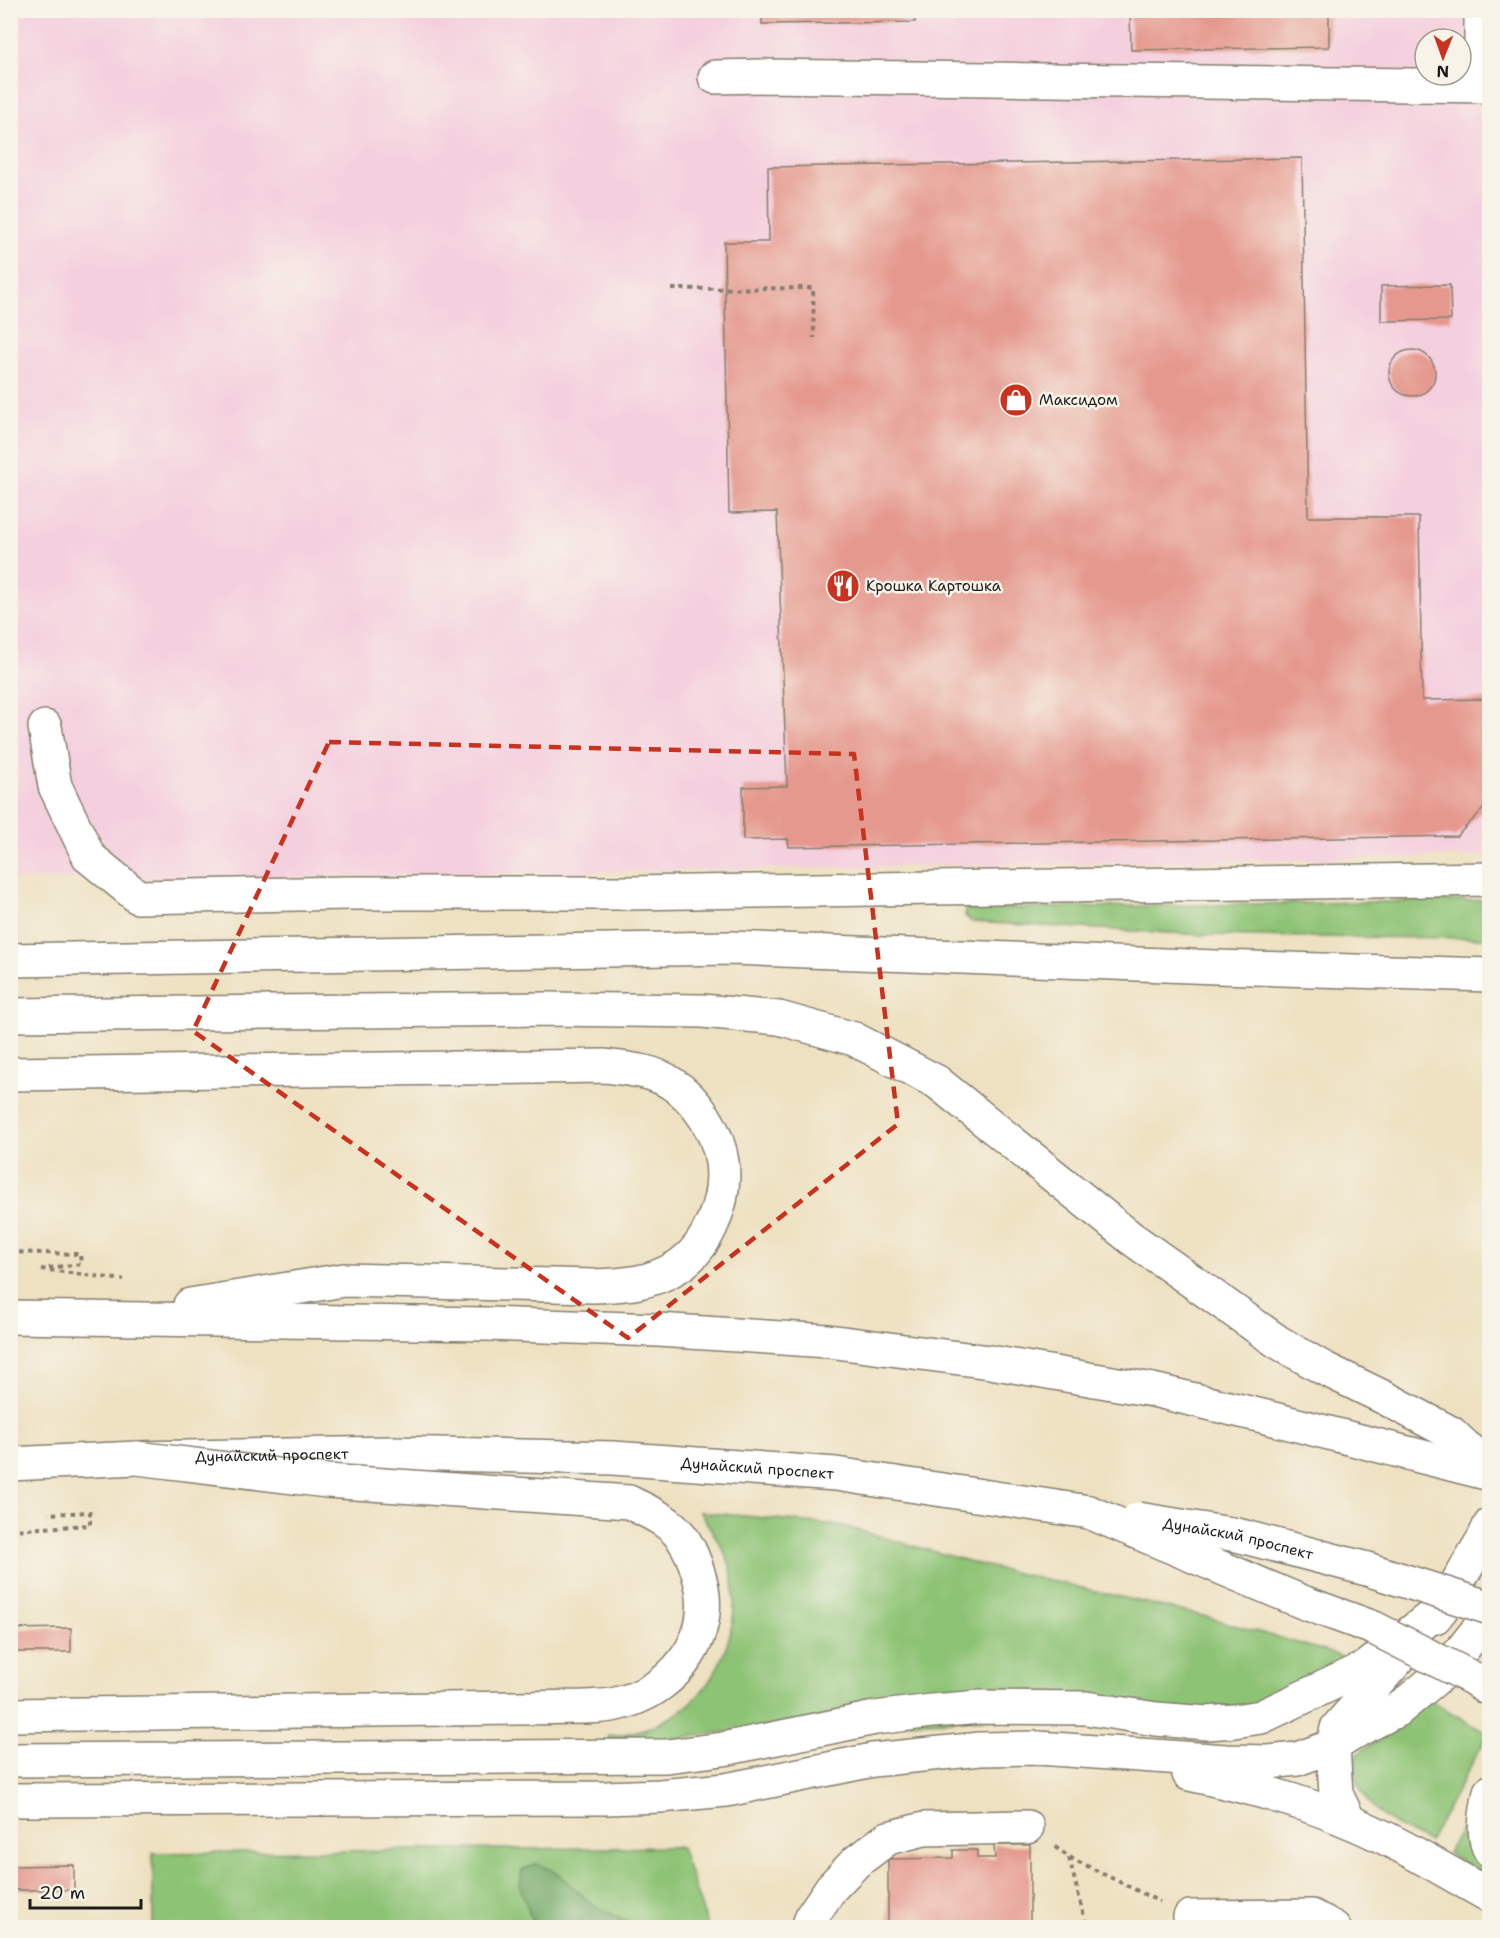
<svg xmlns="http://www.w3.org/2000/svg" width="1500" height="1938" font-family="'Shantell Sans',sans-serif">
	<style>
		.built { fill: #f4cfde; fill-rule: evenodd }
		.green { fill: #8dc375; stroke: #547048; stroke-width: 1.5 }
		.forest { fill: #72a966; stroke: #476241; stroke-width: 1.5 }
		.building { fill: #e5988d }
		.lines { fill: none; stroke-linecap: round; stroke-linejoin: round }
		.minor-casing { stroke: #857e6e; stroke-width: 36 }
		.major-casing { stroke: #857e6e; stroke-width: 36 }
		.path { stroke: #857e6e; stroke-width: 4; stroke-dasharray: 4.5 4.5; stroke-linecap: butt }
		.minor { stroke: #fff; stroke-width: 33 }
		.major { stroke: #fff; stroke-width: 33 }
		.major-bridge-casing { stroke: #857e6e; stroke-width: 36; stroke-linecap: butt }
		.major-bridge { stroke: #fff; stroke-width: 33 }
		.marked { fill: none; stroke: #c8321e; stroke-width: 4.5; stroke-dasharray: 12 8; stroke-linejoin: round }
		.labels { text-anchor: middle; stroke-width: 5; stroke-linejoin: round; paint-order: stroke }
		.poi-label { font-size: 15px; fill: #1c1c1c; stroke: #f7f3e8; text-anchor: start }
		.street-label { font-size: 15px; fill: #1c1c1c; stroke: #f7f3e8 }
	</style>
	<rect width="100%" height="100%" fill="#f7f3e8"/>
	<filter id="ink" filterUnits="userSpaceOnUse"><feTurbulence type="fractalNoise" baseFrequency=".0167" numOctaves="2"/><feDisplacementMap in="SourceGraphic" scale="12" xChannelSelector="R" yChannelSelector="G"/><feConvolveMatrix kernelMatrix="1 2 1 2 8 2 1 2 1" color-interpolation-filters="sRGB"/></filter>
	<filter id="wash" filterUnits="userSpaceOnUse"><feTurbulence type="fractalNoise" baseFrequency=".008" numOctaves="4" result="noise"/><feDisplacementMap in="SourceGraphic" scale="24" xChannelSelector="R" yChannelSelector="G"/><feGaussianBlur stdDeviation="1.35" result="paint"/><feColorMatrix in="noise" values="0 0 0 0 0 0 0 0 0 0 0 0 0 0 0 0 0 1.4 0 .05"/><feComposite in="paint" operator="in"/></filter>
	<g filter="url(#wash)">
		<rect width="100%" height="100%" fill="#eee1c1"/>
		<path class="built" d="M10,11H1489V856L257,878L11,880ZM1425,39H1461V75H1425Z"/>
		<g class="green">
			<path d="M1489,900V938L1314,937L1205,935L972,922L965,916V909Z"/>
			<path d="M700,1512L839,1525L982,1565L1203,1616L1325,1651L1347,1659L1259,1706L734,1731L681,1738L609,1742V1736C635,1734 656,1727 678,1713C724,1682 746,1612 728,1560C721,1543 710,1528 700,1512Z"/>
			<path d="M1428,1699L1488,1734L1429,1842C1397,1826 1372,1817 1357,1782C1353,1774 1350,1764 1356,1756C1364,1747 1377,1742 1387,1735C1402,1724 1415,1711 1428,1699Z"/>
			<path d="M1470,1813L1476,1853L1484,1875L1448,1853Z"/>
			<path d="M681,1847L708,1927H153V1853Z"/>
		</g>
		<path class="forest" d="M537,1864L553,1870L592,1904L635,1927H533L532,1920L520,1886L522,1870Z"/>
		<g id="blocks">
			<g class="building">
				<path d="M762,10H915V22L762,24Z"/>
				<path d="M1130,10H1329V47L1131,50Z"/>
				<path d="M1302,158L1308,517H1419L1422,700L1490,699V802L1457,836L789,847L788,839L743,840V787L787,786L777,512L729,513L724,242H769L768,167Z"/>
				<path d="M1450,285L1451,320L1381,321V286Z"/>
				<circle cx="1412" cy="373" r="23"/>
				<path d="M71,1628V1652H10V1629Z"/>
				<path d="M994,1845H1030V1928H888V1859L953,1858V1850H977V1858H995Z"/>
				<path d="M74,1865V1890H10V1866Z"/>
			</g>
		</g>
	</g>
	<g filter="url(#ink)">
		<use href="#blocks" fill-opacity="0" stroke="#857e6e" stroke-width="1.5"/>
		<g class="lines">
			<defs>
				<g id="minor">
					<path d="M1481,10V86"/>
					<path d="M715,77L763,76L1490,86"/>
					<path d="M45,727L55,786L89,857L138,897L348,893H628L1490,879"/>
					<path d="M10,960L731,948L1216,967L1490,975"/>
					<path d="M1435,1617L1442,1608L1484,1538L1490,1525"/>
					<path d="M10,1760L667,1756L723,1749L875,1718L932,1711L981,1707L1086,1708L1156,1719L1207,1723L1234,1721L1261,1717L1367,1667L1442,1608"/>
					<path d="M1189,1774C1243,1786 1297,1799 1348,1821C1397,1841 1443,1870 1490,1896"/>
					<path d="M1490,1792C1487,1807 1481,1836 1490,1850"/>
					<path d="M10,1800L606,1798L660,1796L726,1790L873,1760L980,1749L1038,1748L1226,1761L1269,1762L1297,1759L1333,1746L1360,1729L1399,1709L1446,1670L1484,1622L1490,1612"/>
					<path d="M1349,1821L1336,1794L1333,1746L1337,1728L1401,1656"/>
					<path d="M1190,1917L1312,1916L1334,1928"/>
					<path d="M808,1928L812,1916L831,1888L856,1862L888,1838L924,1829L1027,1827"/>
				</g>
				<g id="major">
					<path d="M10,1015L548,1009L702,1011L779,1018L854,1039L937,1082L1131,1238L1278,1342L1323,1368L1387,1399L1451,1433L1490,1470"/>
					<path d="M10,1074L605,1066C627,1069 652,1070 671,1083C697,1099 718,1132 722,1162C727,1199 709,1247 677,1267C650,1284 623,1285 593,1286L344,1280L190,1305"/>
					<path d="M10,1317L487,1324L658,1330L828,1341L990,1362L1153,1390L1262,1416L1490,1474"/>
					<path id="s1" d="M10,1464L137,1458L392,1453L613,1458L836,1474L1089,1512"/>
				</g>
			</defs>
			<use href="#minor" class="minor-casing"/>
			<use href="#major" class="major-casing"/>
			<g class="path">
				<path d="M672,289L813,288L814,338"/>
				<path d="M10,1252L80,1254L81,1264L48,1268"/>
				<path d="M41,1269L124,1280"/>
				<path d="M10,1530L90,1525V1512L48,1514"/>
				<path d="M1055,1847L1069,1857L1160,1902"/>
				<path d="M1069,1858L1087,1928"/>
			</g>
			<use href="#minor" class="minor"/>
			<use href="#major" class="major"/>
			<defs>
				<g id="major-bridge">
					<path d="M1089,1512L1305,1603L1374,1628L1472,1678L1490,1690"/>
					<path id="s2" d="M1138,1519L1237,1535L1367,1569L1490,1608"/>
					<path d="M10,1715L584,1707C594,1706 605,1707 616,1704C669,1693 712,1644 702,1588C698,1570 691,1548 679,1534C667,1519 646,1511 629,1502L327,1481L137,1458"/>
				</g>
			</defs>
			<use href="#major-bridge" class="major-bridge-casing"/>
			<use href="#major-bridge" class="major-bridge"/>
		</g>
	</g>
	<path class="marked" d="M329,742L854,754L898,1124L628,1338L193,1031Z"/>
	<defs>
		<symbol id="shop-disc" viewBox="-11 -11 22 22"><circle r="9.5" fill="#c8321e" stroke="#f7f3e8"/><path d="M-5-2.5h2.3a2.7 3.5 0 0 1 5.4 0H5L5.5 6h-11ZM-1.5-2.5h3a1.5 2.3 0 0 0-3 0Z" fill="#fff"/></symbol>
		<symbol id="restaurant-disc" viewBox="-11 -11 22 22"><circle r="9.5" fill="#c8321e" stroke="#f7f3e8"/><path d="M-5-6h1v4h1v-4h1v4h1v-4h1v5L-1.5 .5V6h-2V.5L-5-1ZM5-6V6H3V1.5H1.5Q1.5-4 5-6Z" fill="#fff"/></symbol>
	</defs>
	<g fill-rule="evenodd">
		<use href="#shop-disc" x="997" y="381" width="38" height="38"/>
		<use href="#restaurant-disc" x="824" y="567" width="38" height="38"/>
	</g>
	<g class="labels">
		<g class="poi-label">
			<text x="1039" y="405">Максидом</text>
			<text x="866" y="591">Крошка Картошка</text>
		</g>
		<g class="street-label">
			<text dy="5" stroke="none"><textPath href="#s1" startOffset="262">Дунайский проспект</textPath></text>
			<text dy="5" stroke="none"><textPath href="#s1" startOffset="748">Дунайский проспект</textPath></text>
			<text dy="5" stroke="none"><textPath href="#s2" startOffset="102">Дунайский проспект</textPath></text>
		</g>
	</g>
	<rect width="1500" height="1938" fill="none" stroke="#f7f3e8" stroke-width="36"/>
	<g transform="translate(1443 57) rotate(181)"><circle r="28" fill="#f7f3e8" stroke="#9f9d96" stroke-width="1.5"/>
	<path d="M0-4.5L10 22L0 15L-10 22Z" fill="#c8321e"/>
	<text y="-9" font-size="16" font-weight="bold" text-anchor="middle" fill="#1c1c1c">N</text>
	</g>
	<path d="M30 1899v9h111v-9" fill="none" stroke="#1c1c1c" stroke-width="3"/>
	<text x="39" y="1899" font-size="18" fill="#1c1c1c" stroke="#f7f3e8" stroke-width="4.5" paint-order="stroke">20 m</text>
</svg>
